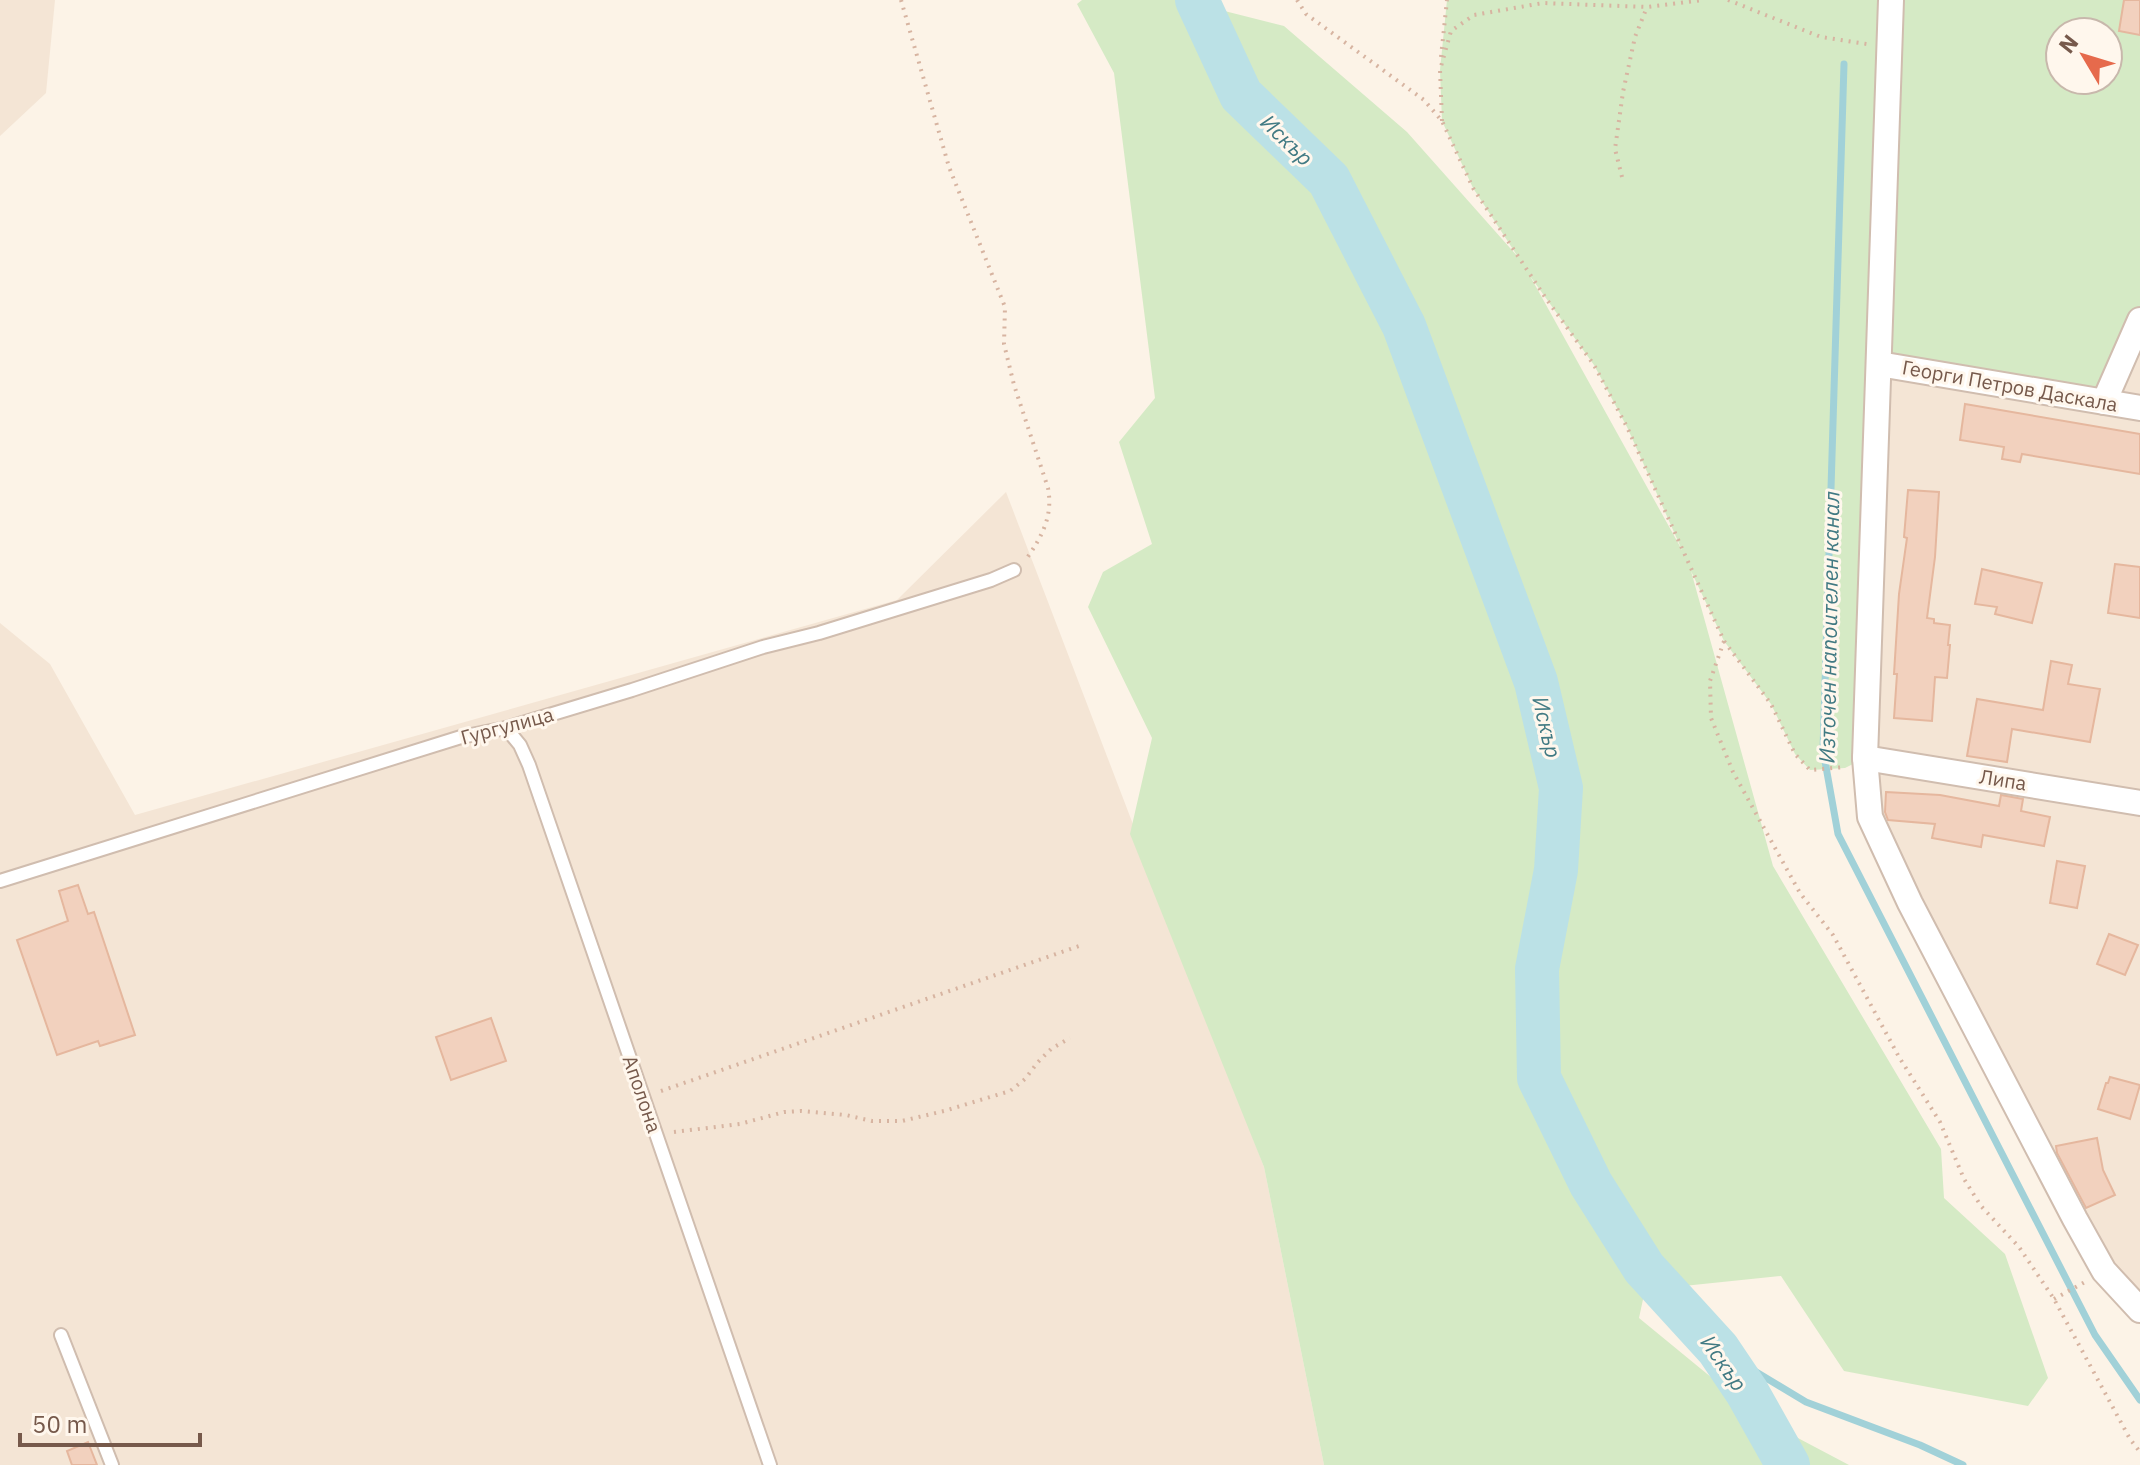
<svg xmlns="http://www.w3.org/2000/svg" width="2140" height="1465" font-family="'IBM Plex Sans',sans-serif">
	<style>
		.residential { fill: #f4e5d5 }
		.green { fill: #d5eac5; fill-rule: evenodd }
		.lines { fill: none; stroke-linecap: round; stroke-linejoin: round }
		.stream { stroke: #a1d1d8; stroke-width: 7 }
		.river { stroke: #bbe1e6; stroke-width: 44 }
		.building { fill: #f2d1be; stroke: #e5b79e; stroke-width: 2 }
		.service-casing { stroke: #d0bdaf; stroke-width: 16 }
		.minor-casing { stroke: #d0bdaf; stroke-width: 28 }
		.path { stroke: #d7b4a1; stroke-width: 4; stroke-dasharray: 2 6; stroke-linecap: butt }
		.service { stroke: #fff; stroke-width: 12 }
		.minor { stroke: #fff; stroke-width: 24 }
		.labels { text-anchor: middle; stroke-width: 6; stroke-linejoin: round; paint-order: stroke }
		.street-label { font-size: 20px; fill: #76594b; stroke: #fff7ed }
		.water-label { font-size: 22px; font-style: italic; fill: #417a83; stroke: #fff7ed }
	</style>
	<rect width="100%" height="100%" fill="#fcf3e7"/>
	<g class="residential">
		<path d="M0,0H55L46,93L0,136Z"/>
		<path d="M2140,320V1310L2104,1271L1870,817L1879,364Z"/>
		<path d="M1006,492L1264,1167L1324,1465H0V623L50,664L135,815L897,600Z"/>
	</g>
	<path class="green" d="M1082,0H1181L1284,26L1407,132L1518,257L1473,188L1442,121L1440,70L1447,0H2140V320L2104,402L1880,364L1865,758L1845,768L1810,770L1795,754L1771,704L1724,641L1691,571L1773,866L1941,1149L1944,1198L2005,1254L2048,1378L2028,1406L1844,1371L1781,1276L1645,1290L1639,1318L1762,1419L1849,1465H1324L1264,1167L1130,834L1152,738L1088,607L1103,572L1152,544L1119,442L1155,398L1114,73L1077,4ZM2060,32H2108V80H2060ZM1530,276L1594,365L1627,427L1682,550Z"/>
	<g class="lines">
		<g class="stream">
			<path d="M1844,64L1823,750L1838,834L2095,1335L2140,1400"/>
			<path d="M1718,1349L1806,1402L1920,1445L1963,1465"/>
		</g>
		<path class="river" d="M1197,0L1241,95L1329,180L1404,326L1536,682L1561,788L1556,870L1537,969L1539,1078L1591,1184L1644,1268L1718,1349L1747,1392L1788,1465"/>
	</g>
	<g class="building">
		<path d="M2124,0H2140V35L2119,31Z"/>
		<path d="M1965,404L2140,434V474L2022,454L2020,462L2002,459L2004,447L1960,440Z"/>
		<path d="M1908,490L1939,492L1935,557L1927,618L1934,619V623L1950,625L1948,645H1950L1947,678L1935,677L1932,721L1894,718L1897,674H1894L1899,594L1907,538L1904,537Z"/>
		<path d="M2115,564L2140,567V618L2108,613Z"/>
		<path d="M1982,569L2042,583L2032,623L1995,614L1997,607L1975,604Z"/>
		<path d="M2051,661L2072,665L2068,684L2100,689L2090,742L2012,729L2007,762L1967,756L1977,699L2043,710Z"/>
		<path d="M1886,792L1940,795L1999,806L2001,795L2023,799L2021,811L2050,817L2044,846L1983,835L1981,847L1932,838L1935,824L1888,820L1885,812Z"/>
		<path d="M2057,861L2085,866L2077,908L2050,903Z"/>
		<path d="M78,885L88,914L94,912L135,1035L100,1046L98,1041L57,1055L17,940L68,921L59,891Z"/>
		<path d="M2109,934L2138,945L2125,975L2097,964Z"/>
		<path d="M491,1018L506,1061L451,1080L436,1037Z"/>
		<path d="M2110,1077L2140,1085L2130,1119L2098,1109L2106,1083H2108Z"/>
		<path d="M2097,1138L2103,1170L2115,1195L2086,1208L2057,1153L2056,1146Z"/>
		<path d="M88,1442L97,1465H72L67,1451Z"/>
	</g>
	<g class="lines">
		<defs>
			<g id="service">
				<path d="M506,728L520,745L529,765L770,1465"/>
				<path d="M0,881L461,737L506,728L632,690L763,647L819,633L991,580L1014,570"/>
				<path d="M61,1335L112,1465"/>
			</g>
			<g id="minor">
				<path d="M1891,0L1865,758L1870,817L1910,903L2075,1219L2104,1271L2140,1310"/>
				<path d="M1879,364L2140,408"/>
				<path d="M2104,402L2140,320"/>
				<path d="M1865,758L2140,803"/>
			</g>
		</defs>
		<use href="#service" class="service-casing"/>
		<use href="#minor" class="minor-casing"/>
		<g class="path">
			<path d="M901,0L949,167L1005,307L1004,344L1014,385L1048,488C1053,515 1043,535 1027,558"/>
			<path d="M1297,0L1306,14L1424,100L1442,121L1473,188L1545,297L1594,365L1627,427L1724,641L1771,704L1795,754L1810,770L1845,767"/>
			<path d="M1728,0L1821,37L1867,44"/>
			<path d="M1441,57L1447,0"/>
			<path d="M1442,121L1440,70L1451,31L1474,15L1543,3L1647,7L1702,0"/>
			<path d="M1622,177L1615,149L1623,92L1635,37L1647,7"/>
			<path d="M1724,641L1710,681L1711,718L1733,772L1800,893L1833,935L1899,1057L1940,1122L1964,1179L1981,1206L2019,1247L2054,1299L2130,1439L2140,1452"/>
			<path d="M661,1091L1082,945"/>
			<path d="M674,1132L740,1124L784,1112L801,1111L846,1115L872,1121H902L944,1111L1010,1091L1025,1079L1038,1062L1051,1049L1070,1038"/>
			<path d="M2054,1299L2085,1282"/>
		</g>
		<use href="#service" class="service"/>
		<use href="#minor" class="minor"/>
	</g>
	<g class="labels">
		<g class="street-label">
			<text transform="translate(2010 386) rotate(10)" y="7">Георги Петров Даскала</text>
			<text transform="translate(507 726) rotate(-15)" y="7">Гургулица</text>
			<text transform="translate(2003 780) rotate(9)" y="7">Липа</text>
			<text transform="translate(642 1094) rotate(71)" y="7">Аполона</text>
		</g>
		<g class="water-label">
			<text transform="translate(1287 140) rotate(44)" y="8">Искър</text>
			<text transform="translate(1829 627) rotate(-89)" y="8">Източен напоителен канал</text>
			<text transform="translate(1547 727) rotate(77)" y="8">Искър</text>
			<text transform="translate(1724 1363) rotate(55)" y="8">Искър</text>
		</g>
	</g>
	<g transform="translate(2084 56) rotate(308)"><circle r="38" fill="#fff7ed" stroke="#c8b8ac" stroke-width="2"/>
	<path d="M0-6L14 30L0 20L-14 30Z" fill="#e66a4c"/>
	<text y="-12" font-size="22" font-weight="bold" text-anchor="middle" fill="#76594b">N</text>
	</g>
	<path d="M20 1433v12h180v-12" fill="none" stroke="#76594b" stroke-width="4"/>
	<text x="32" y="1433" font-size="24" fill="#76594b" stroke="#fff7ed" stroke-width="6" paint-order="stroke">50 m</text>
</svg>
